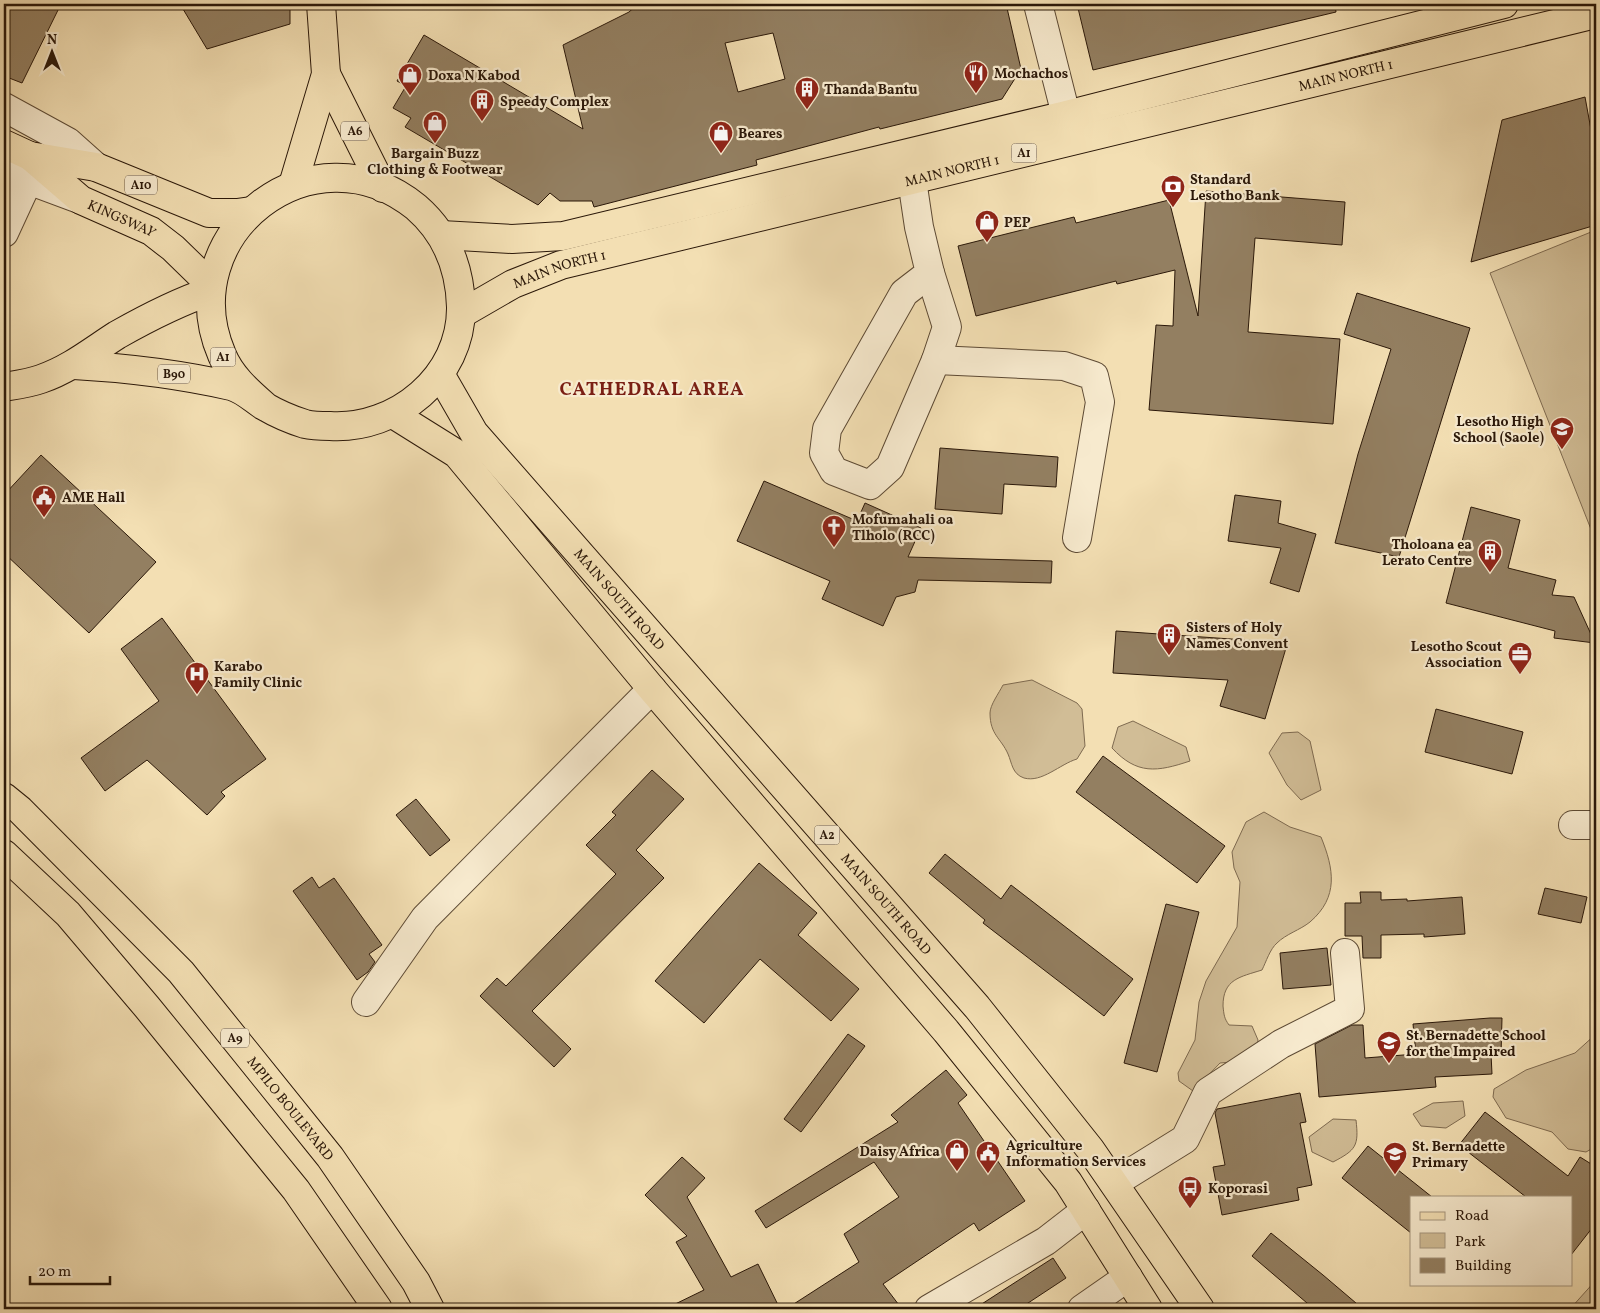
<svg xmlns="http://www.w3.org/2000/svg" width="1600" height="1313" font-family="Vollkorn,serif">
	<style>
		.green { fill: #d1bd96; stroke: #7e6a50 }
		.building { fill: #937f61; stroke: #2b1809; fill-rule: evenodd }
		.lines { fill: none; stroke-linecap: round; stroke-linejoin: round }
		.minor-casing { stroke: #5d4a34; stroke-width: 30 }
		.major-casing { stroke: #2b1809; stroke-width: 30 }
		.highway-casing { stroke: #2b1809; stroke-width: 30 }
		.minor { stroke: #f7eace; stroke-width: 28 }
		.major { stroke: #f3dfb3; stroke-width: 28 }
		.highway { stroke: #f3dfb3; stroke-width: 28 }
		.labels { text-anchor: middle; stroke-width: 4.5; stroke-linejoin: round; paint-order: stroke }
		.shield { fill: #f7eace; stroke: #685744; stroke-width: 1 }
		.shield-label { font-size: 12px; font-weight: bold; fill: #2b1809 }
		.poi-label { font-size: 14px; font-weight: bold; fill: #2b1809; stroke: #f7eace; text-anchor: start }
		.street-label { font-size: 14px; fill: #2b1809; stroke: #f7eace }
		.district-label { font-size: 19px; font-weight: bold; letter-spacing: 1px; fill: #7a1f14; stroke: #f7eace }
	</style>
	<rect width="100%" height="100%" fill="#f3dfb3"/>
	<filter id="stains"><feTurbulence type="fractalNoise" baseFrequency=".004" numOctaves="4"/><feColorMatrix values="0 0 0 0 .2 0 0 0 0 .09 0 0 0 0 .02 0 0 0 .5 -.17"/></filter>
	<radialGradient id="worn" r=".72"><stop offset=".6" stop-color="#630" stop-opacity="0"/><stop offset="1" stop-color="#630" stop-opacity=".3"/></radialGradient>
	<g class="green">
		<path d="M1596,230V542L1490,273Z"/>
		<path d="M1032,680L1077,703L1082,709L1085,746L1077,759C1060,764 1042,783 1024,778C1012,774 1012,763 1008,754C1001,738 990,735 990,713C990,705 999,693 1003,685Z"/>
		<path d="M1133,721L1186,747L1190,761C1157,772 1137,775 1112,748L1118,727Z"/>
		<path d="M1298,732L1310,741L1321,790L1301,800L1287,785L1269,753L1282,733Z"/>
		<path d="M1264,812L1290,827L1321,837C1334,869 1339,897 1310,922C1300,930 1286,934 1277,943C1270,949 1266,962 1262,970C1240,977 1223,979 1223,1006C1224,1015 1224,1018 1229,1025L1252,1026L1258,1040L1256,1054L1243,1061L1220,1063L1193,1091L1179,1081L1178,1073L1195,1040L1199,1002L1206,981L1237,927L1240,882L1234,868L1232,852L1246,822Z"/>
		<path d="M1596,1034V1143L1593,1148L1586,1152L1568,1149L1552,1132L1506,1118L1493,1097L1494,1089L1526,1070L1575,1053Z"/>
		<path d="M1463,1101L1465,1116L1446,1128L1421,1126L1413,1114L1433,1103Z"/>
		<path d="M1333,1119L1356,1120C1359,1146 1356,1150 1333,1162L1312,1152L1309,1137Z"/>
		<path d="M1596,1280V1309H1570Z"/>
	</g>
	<g class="building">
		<path d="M4,4H61L22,83L4,76Z"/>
		<path d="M180,4H290V24L207,49Z"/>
		<path d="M638,4H998L1007,8L1021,69L1002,99L880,129L879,127L756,160L757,165L594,207L592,201H560L550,193L538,205L405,127L411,118L393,108L406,86L397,81L424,35L583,129L563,45L629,12ZM773,33L785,79L738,92L725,43Z"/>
		<path d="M1077,4H1335L1336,12L1093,70Z"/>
		<path d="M1585,97L1596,157V225L1471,262L1502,120Z"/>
		<path d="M1206,191L1345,202L1342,245L1255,238L1248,332L1340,339L1333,424L1149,410L1156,325L1173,326L1175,270L1117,284L1116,281L976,316L958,246L1074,217L1076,223L1169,200L1198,316Z"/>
		<path d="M1357,293L1470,328L1399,557L1335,543L1358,454L1391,349L1344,334Z"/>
		<path d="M940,448L1058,457L1056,487L1004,484L1002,514L935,509Z"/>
		<path d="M41,455L156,562L89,633L4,553V495Z"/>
		<path d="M764,481L857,521L865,503L921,528L908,557L1052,561L1051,583L918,580L915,592L896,597L883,626L822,599L830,581L737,541Z"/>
		<path d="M1235,495L1281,501L1278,523L1316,534L1299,592L1270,583L1281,548L1228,541Z"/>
		<path d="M1471,507L1520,520L1508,568L1556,580L1552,595L1574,597L1595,643L1554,638L1555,631L1446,603Z"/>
		<path d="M162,618L266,759L221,792L225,796L207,815L147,760L105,791L81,758L159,701L121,649Z"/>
		<path d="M1116,631L1260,641L1286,648L1265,719L1220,706L1228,680L1113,673Z"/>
		<path d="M1436,709L1523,732L1512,774L1425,752Z"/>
		<path d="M1103,756L1225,846L1197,883L1076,792Z"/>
		<path d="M652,770L684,799L636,850L664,878L532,1011L571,1049L554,1067L480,996L497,978L506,986L616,874L586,845L616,815L612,812Z"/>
		<path d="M416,799L450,840L430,856L396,815Z"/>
		<path d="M945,854L1001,899L1011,885L1133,979L1104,1016L983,923L985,920L929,873Z"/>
		<path d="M759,863L817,913L798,935L859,989L831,1021L760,959L704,1023L655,981Z"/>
		<path d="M312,877L319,888L334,878L382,945L369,954L375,962L368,972L357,980L293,891Z"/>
		<path d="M1545,888L1587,897L1581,923L1538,914Z"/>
		<path d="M1360,892H1381V900L1407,899V901L1462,897L1465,934L1424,937V934L1381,935V958H1363L1362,936H1345V903H1361Z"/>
		<path d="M1166,904L1199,912L1157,1072L1124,1063Z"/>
		<path d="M1327,948L1331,985L1283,989L1280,953Z"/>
		<path d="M1490,1018H1502L1501,1055L1491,1054L1492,1074L1435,1077L1436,1087L1319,1097L1315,1044L1352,1025H1363L1365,1058L1416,1054L1413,1024Z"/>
		<path d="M848,1034L865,1046L801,1132L784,1119Z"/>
		<path d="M946,1070L967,1095L958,1103L1025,1201L979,1231L974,1223L883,1284L902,1309H786L859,1262L844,1234L899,1197L874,1162L766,1228L755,1211L898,1122L891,1115Z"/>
		<path d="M1300,1093L1306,1122L1300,1123L1312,1185L1297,1188L1299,1200L1222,1215L1213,1167L1225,1165L1215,1113L1217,1109Z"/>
		<path d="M1485,1112L1568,1176L1580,1157L1596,1167V1223L1571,1255V1197H1526L1459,1145Z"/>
		<path d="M1368,1146L1432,1197H1411V1233L1342,1178Z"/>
		<path d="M682,1157L705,1178L687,1197L731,1277L758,1264L780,1309H665L704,1290L676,1242L687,1236L645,1195Z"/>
		<path d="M1271,1233L1323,1275L1363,1309H1314L1252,1256Z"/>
		<path d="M1053,1258L1066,1278L1019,1309H974Z"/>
	</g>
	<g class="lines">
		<defs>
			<g id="minor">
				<path d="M1038,4L1066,115"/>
				<path d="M4,107L68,142L96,167"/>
				<path d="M4,171L79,199"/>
				<path d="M912,180L919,227L930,273L904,293L827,429L824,453L834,471L870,485L890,467L936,360L1064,366L1094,376L1100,402L1077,538"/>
				<path d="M4,233L28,181"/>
				<path d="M930,273L947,327L936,360"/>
				<path d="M1573,825H1596"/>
				<path d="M366,1002L425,918L652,689"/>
				<path d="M1114,1183L1185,1139L1208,1092L1281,1044L1350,1009L1345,953"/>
				<path d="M929,1309L1046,1241L1086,1210"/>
				<path d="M1082,1309L1128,1277"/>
			</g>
			<g id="major">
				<path d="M326,74L383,188"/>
				<path d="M4,144L30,156L96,167L209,213H237L251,211"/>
				<path id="s1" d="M30,156L81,200L151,231L173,248L211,285"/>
				<path d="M293,185L326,74L321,4"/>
				<path d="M441,235L512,239L563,236L1066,115L1504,4"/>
				<path id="s2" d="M461,314L513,284L561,265L1596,14"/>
				<path d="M74,365C127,368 179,374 231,386C243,389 253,399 264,406C276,413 292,420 305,424C313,426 322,426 330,426C396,430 462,377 461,307C460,268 446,233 416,207C313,123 170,234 222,355C231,377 249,392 266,407"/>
				<path id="s3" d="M440,374L474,433L977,1007L1090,1149L1200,1309"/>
				<path d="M4,387C16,385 30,383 41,379C70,369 92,351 117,335C147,318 178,302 211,291"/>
				<path d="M393,414L457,454L652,689L946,1031L1068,1182L1148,1309"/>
			</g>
			<g id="highway">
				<path id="s4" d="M4,797L20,810L181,972L330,1157L416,1282L430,1309"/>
				<path d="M4,854L68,914L147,1007L296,1190L378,1309"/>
			</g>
		</defs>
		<use href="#minor" class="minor-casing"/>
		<use href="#major" class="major-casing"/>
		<use href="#highway" class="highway-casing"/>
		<use href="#minor" class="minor"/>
		<use href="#major" class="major"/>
		<use href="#highway" class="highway"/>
	</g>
	<defs>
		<symbol id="restaurant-pin" viewBox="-11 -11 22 30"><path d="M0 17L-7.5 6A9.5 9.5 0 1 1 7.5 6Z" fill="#8f2418" stroke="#f7eace"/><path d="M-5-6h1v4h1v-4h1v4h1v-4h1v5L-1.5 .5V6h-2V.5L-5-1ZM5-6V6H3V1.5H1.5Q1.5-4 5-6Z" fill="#fff"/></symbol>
		<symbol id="shop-pin" viewBox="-11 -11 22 30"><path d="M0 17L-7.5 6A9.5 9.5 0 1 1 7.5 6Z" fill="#8f2418" stroke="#f7eace"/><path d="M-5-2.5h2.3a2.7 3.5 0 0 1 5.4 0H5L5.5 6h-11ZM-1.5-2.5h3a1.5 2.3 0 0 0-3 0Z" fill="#fff"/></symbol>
		<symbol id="building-pin" viewBox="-11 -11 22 30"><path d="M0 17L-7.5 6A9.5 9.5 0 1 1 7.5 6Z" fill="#8f2418" stroke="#f7eace"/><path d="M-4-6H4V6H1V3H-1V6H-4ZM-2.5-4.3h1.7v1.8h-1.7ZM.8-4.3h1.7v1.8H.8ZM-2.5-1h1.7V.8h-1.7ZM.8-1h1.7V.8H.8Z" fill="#fff"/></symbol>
		<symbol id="bank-pin" viewBox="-11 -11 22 30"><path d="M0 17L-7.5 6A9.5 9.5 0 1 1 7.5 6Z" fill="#8f2418" stroke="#f7eace"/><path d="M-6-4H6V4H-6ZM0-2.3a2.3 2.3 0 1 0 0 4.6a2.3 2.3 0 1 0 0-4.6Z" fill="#fff"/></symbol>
		<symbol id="school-pin" viewBox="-11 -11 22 30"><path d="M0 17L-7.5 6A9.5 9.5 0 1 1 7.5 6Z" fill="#8f2418" stroke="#f7eace"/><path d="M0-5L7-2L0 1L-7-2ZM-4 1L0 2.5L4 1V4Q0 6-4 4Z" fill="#fff"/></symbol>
		<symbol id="civic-pin" viewBox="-11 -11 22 30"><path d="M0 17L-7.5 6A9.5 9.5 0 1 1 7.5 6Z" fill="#8f2418" stroke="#f7eace"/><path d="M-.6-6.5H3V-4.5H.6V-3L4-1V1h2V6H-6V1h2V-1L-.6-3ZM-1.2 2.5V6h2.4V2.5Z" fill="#fff"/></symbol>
		<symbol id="church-pin" viewBox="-11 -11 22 30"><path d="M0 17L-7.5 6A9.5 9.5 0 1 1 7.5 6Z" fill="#8f2418" stroke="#f7eace"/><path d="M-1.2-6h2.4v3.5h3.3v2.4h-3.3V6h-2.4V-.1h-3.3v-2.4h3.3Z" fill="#fff"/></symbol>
		<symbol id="office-pin" viewBox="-11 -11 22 30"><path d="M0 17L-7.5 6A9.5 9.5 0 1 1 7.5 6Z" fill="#8f2418" stroke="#f7eace"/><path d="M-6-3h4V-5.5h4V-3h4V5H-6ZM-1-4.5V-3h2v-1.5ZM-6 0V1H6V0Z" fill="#fff"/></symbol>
		<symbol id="hospital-pin" viewBox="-11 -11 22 30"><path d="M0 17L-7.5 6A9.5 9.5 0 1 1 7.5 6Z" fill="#8f2418" stroke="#f7eace"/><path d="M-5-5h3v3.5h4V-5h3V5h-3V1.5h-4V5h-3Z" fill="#fff"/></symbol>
		<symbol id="bus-pin" viewBox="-11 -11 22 30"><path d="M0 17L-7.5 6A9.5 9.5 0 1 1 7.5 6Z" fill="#8f2418" stroke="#f7eace"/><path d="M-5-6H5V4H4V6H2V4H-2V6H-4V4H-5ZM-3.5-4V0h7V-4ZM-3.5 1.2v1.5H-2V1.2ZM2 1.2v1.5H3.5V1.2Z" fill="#fff"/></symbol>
	</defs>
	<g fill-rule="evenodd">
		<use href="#restaurant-pin" x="962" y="59" width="28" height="38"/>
		<use href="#shop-pin" x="396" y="61" width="28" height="38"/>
		<use href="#building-pin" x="793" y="75" width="28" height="38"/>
		<use href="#building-pin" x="468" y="87" width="28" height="38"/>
		<use href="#shop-pin" x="421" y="109" width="28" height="38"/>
		<use href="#shop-pin" x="707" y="119" width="28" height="38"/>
		<use href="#bank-pin" x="1159" y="173" width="28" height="38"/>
		<use href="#shop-pin" x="973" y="208" width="28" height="38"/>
		<use href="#school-pin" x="1548" y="415" width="28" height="38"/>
		<use href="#civic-pin" x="30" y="483" width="28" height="38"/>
		<use href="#church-pin" x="820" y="513" width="28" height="38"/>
		<use href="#building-pin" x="1476" y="538" width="28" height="38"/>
		<use href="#building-pin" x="1155" y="621" width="28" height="38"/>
		<use href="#office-pin" x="1506" y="640" width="28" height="38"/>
		<use href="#hospital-pin" x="183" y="660" width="28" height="38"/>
		<use href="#school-pin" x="1375" y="1029" width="28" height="38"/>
		<use href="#shop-pin" x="943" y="1137" width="28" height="38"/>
		<use href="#civic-pin" x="974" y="1139" width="28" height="38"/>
		<use href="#school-pin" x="1381" y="1140" width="28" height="38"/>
		<use href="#bus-pin" x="1176" y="1174" width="28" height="38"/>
	</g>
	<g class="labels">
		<g class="shield">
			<rect x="341" y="121.5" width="28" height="19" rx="4"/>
			<rect x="1011.5" y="143.5" width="25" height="19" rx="4"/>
			<rect x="125" y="175.5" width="32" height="19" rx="4"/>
			<rect x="210.5" y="347.5" width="25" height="19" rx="4"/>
			<rect x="158" y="364.5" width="32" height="19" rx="4"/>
			<rect x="814.5" y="825.5" width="25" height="19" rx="4"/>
			<rect x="221" y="1028.5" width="28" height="19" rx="4"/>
		</g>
		<g class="shield-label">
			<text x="355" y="135">A6</text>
			<text x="1024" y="157">A1</text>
			<text x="141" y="189">A10</text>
			<text x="223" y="361">A1</text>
			<text x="174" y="378">B90</text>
			<text x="827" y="839">A2</text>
			<text x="235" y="1042">A9</text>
		</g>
		<g class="poi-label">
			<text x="994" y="78">Mochachos</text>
			<text x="428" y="80">Doxa N Kabod</text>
			<text x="824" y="94">Thanda Bantu</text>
			<text x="500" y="106">Speedy Complex</text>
			<text x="738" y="138">Beares</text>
			<text x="435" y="158" text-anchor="middle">Bargain Buzz<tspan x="435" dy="16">Clothing &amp; Footwear</tspan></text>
			<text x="1190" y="184">Standard<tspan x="1190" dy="16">Lesotho Bank</tspan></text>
			<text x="1004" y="227">PEP</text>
			<text x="1544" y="426" text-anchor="end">Lesotho High<tspan x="1544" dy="16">School (Saole)</tspan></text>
			<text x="62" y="502">AME Hall</text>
			<text x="852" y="524">Mofumahali oa<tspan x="852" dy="16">Tlholo (RCC)</tspan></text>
			<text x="1472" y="549" text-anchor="end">Tholoana ea<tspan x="1472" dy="16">Lerato Centre</tspan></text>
			<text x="1186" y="632">Sisters of Holy<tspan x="1186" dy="16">Names Convent</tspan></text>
			<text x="1502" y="651" text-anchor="end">Lesotho Scout<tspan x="1502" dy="16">Association</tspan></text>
			<text x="214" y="671">Karabo<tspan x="214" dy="16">Family Clinic</tspan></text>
			<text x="1406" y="1040">St. Bernadette School<tspan x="1406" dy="16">for the Impaired</tspan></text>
			<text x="1006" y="1150">Agriculture<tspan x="1006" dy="16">Information Services</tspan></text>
			<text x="1412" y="1151">St. Bernadette<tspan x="1412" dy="16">Primary</tspan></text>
			<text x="940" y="1156" text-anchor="end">Daisy Africa</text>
			<text x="1208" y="1193">Koporasi</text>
		</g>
		<g class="street-label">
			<text dy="5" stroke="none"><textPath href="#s2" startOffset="919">MAIN NORTH 1</textPath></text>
			<text dy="5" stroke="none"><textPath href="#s2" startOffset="514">MAIN NORTH 1</textPath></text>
			<text dy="5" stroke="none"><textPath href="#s1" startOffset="112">KINGSWAY</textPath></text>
			<text dy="5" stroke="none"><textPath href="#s2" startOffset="109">MAIN NORTH 1</textPath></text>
			<text dy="5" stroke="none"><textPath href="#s3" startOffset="289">MAIN SOUTH ROAD</textPath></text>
			<text dy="5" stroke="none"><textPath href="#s3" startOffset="694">MAIN SOUTH ROAD</textPath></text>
			<text dy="5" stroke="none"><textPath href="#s4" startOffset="424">MPILO BOULEVARD</textPath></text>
		</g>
		<g class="district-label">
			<text x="652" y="395">CATHEDRAL AREA</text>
		</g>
	</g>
	<rect width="1600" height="1313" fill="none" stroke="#f3dfb3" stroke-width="20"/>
	<rect x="5" y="5" width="1590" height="1303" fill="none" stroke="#2b1809" stroke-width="2.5"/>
	<rect x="10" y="10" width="1580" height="1293" fill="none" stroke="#2b1809"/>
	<rect x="1410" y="1196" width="162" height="90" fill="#f7eace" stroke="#a5967f"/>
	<rect x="1420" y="1212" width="25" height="8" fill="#f3dfb3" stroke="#a5967f"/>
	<text x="1455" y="1220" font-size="15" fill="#2b1809">Road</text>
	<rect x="1420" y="1233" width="25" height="15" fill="#d1bd96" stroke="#a5967f"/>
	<text x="1455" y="1246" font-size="15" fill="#2b1809">Park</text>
	<rect x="1420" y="1258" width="25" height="15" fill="#937f61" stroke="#a5967f"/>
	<text x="1455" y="1270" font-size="15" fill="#2b1809">Building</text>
	<g transform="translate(52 52)" stroke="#f7eace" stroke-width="4" paint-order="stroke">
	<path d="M0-4L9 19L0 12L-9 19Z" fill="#2b1809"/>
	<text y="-8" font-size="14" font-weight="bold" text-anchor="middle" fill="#2b1809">N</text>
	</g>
	<path d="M30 1276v8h80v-8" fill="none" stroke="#2b1809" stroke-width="2.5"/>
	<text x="38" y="1276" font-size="15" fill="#2b1809" stroke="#f7eace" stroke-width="4" paint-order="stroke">20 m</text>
	<rect width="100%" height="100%" filter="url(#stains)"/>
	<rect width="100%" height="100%" fill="url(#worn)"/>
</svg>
